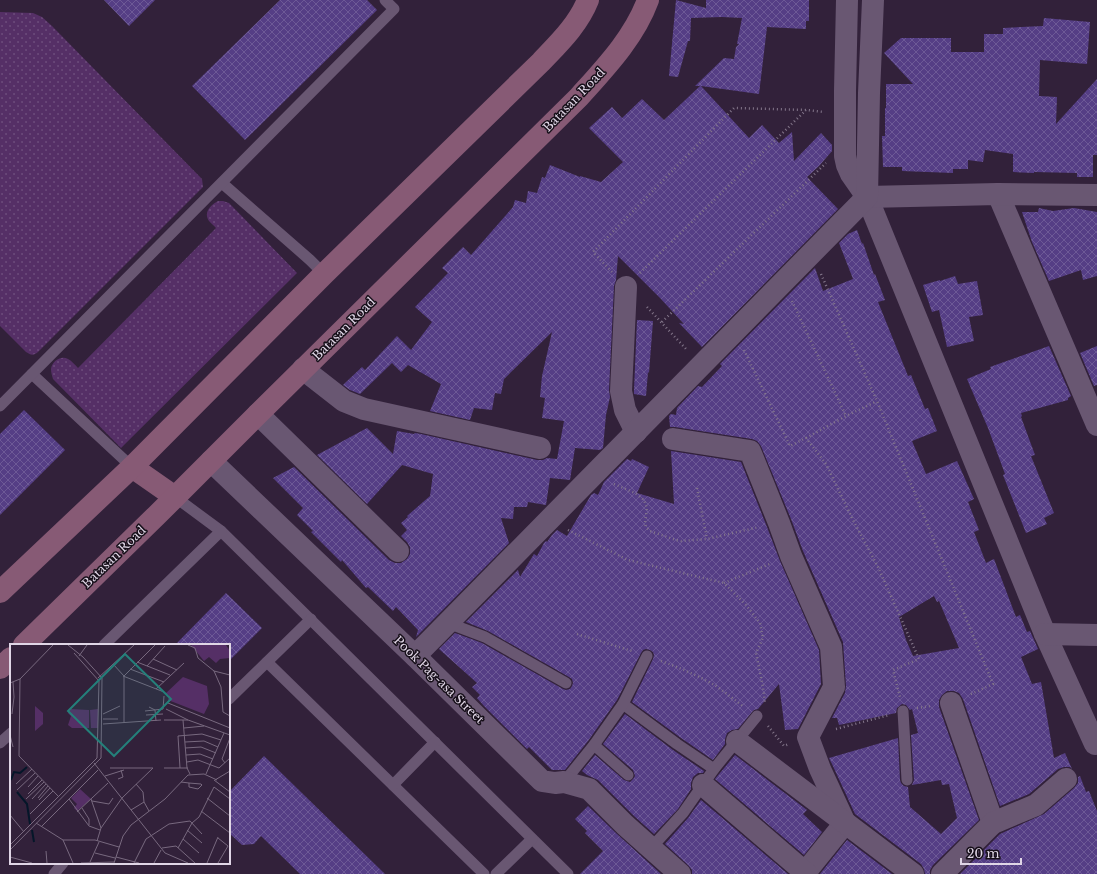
<svg xmlns="http://www.w3.org/2000/svg" width="1097" height="874" font-family="'Libre Baskerville',serif">
	<style>
		.grass { fill: url(#grass-dots) }
		.building { fill: url(#building-cross-hatch); fill-rule: evenodd }
		.lines { fill: none; stroke-linecap: round; stroke-linejoin: round }
		.path { stroke: #84778b; stroke-width: 2.5; stroke-dasharray: 1 3; stroke-linecap: butt }
		.lane { stroke: #695772; stroke-width: 11 }
		.street { stroke: #695772; stroke-width: 22 }
		.secondary { stroke: #875a75; stroke-width: 22 }
		.labels { text-anchor: middle; stroke-width: 3; stroke-linejoin: round; paint-order: stroke }
		.street-label { font-size: 12px; fill: #e0d6e6; stroke: #160f19 }
		.inset-river { fill: none; stroke: #041629; stroke-width: 2 }
		.inset-road { fill: none; stroke: #78697f; stroke-width: 1 }
		.view { fill: #24807a; fill-opacity: 0.15; stroke: #24807a; stroke-width: 2 }
		.inset-edge { fill: none; stroke: #e0d6e6; stroke-width: 2 }
	</style>
	<defs>
		<pattern id="grass-dots" width="8" height="8" patternUnits="userSpaceOnUse"><rect width="8" height="8" fill="#552f66"/><path d="M2 2h.1M6 6h.1" fill="none" stroke="#6d4c7c" stroke-width="1.8" stroke-linecap="round"/></pattern>
		<pattern id="building-cross-hatch" width="8" height="8" patternUnits="userSpaceOnUse"><rect width="8" height="8" fill="#553e85"/><path d="M0 0l8 8M0 8l8-8" fill="none" stroke="#6d5996"/></pattern>
	</defs>
	<rect width="100%" height="100%" fill="#32213a"/>
	<g class="grass">
		<path d="M0,12L33,13L42,17L52,26L202,179L203,187L38,352C33,356 31,355 26,352L0,326Z"/>
		<path d="M218,201H223L229,203L297,273L121,448L53,379C52,376 51,372 51,369C52,361 61,355 68,359C72,361 75,365 78,368L216,228C214,226 211,223 209,221C203,212 211,205 218,201Z"/>
	</g>
	<g class="building">
		<path d="M104,0H155L129,26Z"/>
		<path d="M280,0H367L377,10L245,140L192,86Z"/>
		<path d="M676,0L706,8V0H809V21H806V29L767,27L759,94L701,86L749,138L762,125L779,143L792,132L794,161L821,133L832,145V151L819,166L807,177L838,209L702,347L679,323L684,324L660,298L618,256L616,280L614,286L609,390L610,397L606,415L603,448L600,450L575,448L570,480L550,478L546,505L528,502L527,507H514L513,519L501,518L509,543L416,637L418,630L396,607L393,611L368,587L366,588L342,560L341,562L311,532L313,531L297,515L303,508L273,478L294,467L389,560L395,563H401L407,559L410,554V547L407,542L401,536L407,530L401,523L408,517L407,516L430,496L433,474L402,465L367,504L317,455L367,428L393,454L397,431L414,434L415,433L421,434L537,460H543L547,458L557,459L564,421L542,418L545,398L540,397L542,376L552,332L504,379L501,394L495,393L492,410L474,408L470,420L430,411L441,384L408,365L401,372L392,363L360,394L350,390L343,385L362,367L365,370L397,336L411,350L432,322L415,307L448,273L442,268L463,247L471,255L513,207L515,200L526,203L528,191L537,193L542,177L545,178L550,165L580,177V176L601,182L623,162L589,128L612,107L622,118L642,99L664,120L700,86H695L724,58L734,59L736,47L739,44H737L742,18L722,17L691,18L690,41H688L678,77L669,76Z"/>
		<path d="M1044,18L1090,22L1087,64L1040,60L1039,96L1057,97L1056,124L1097,79V155H1093V177H1077V173L1034,172V173L1013,172V154L985,150L983,162L968,160V169H953V173L902,171V167H883L882,136H885V108H886V84H913L884,53L901,38H951V52H984V34H1003V28L1043,26Z"/>
		<path d="M1039,208L1053,211L1074,208L1097,212V276L1083,280L1081,270L1049,281L1032,242L1022,212H1038Z"/>
		<path d="M857,230L862,244L863,243L874,275L875,274L885,300L878,302L908,376L911,375L925,409L928,408L937,431L912,441L926,474L957,461L974,499L968,502L979,530L974,532L986,563L994,559L1016,617L1020,615L1027,632L1030,631L1038,649L1021,657L1032,684L1041,682L1054,758L1065,753L1072,769L1070,767H1064L1058,769L1029,794L1000,806L963,699L959,693L954,691H947L942,695L939,700V707L979,820L933,865L930,870V874H925L924,869L921,864L855,814L832,764L829,758L898,738L900,780L901,783L904,786L908,787L910,807L941,834L957,818L949,784L942,785L941,780L912,785L914,780L911,735L918,733L912,709L910,710L906,705L902,704L897,708L896,713L839,725L837,718H832L845,693L846,686L843,642L803,551L791,519L761,446L757,441L752,439L675,427H670L669,416L671,414L676,415L677,408L698,386L702,387L722,366L720,364L815,268L823,291L853,279L839,243L848,234ZM934,596L937,602L939,601L959,648L913,656L906,640L899,617Z"/>
		<path d="M955,276L958,284L977,281L983,315L969,317L974,341L947,347L939,310L932,312L923,285L940,280V281Z"/>
		<path d="M637,320L653,321L649,373L648,372L646,396L634,394V390Z"/>
		<path d="M1049,346L1071,396L1068,398V400L1021,413L1022,416L1021,417L1035,455L1031,456L1054,513L1044,518L1047,524L1026,533L1003,475L1005,474L988,428L967,379L991,369L990,367Z"/>
		<path d="M1097,346V385L1094,386L1080,353Z"/>
		<path d="M24,410L65,450L0,515V434Z"/>
		<path d="M671,451L741,462L767,527L780,561L819,650L821,684L798,729L785,730L779,684L758,709L754,710L752,712L738,729L732,730L727,733L725,739V744L713,760L681,738L632,702L653,659L654,655L653,652L650,650L646,649L643,650L641,653L617,700L588,741L565,770H552L529,747L527,749L484,706L477,698L480,695L472,687L477,683L439,649L455,633L482,643L563,689L566,690L570,689L572,686L573,683L572,679L569,677L488,631L466,622L518,570L520,577L534,554L537,556L544,543L546,541L547,542L552,535L557,530L567,536L591,495L594,493L598,495L604,482L627,459L631,461L632,459L649,467L637,493L674,504Z"/>
		<path d="M226,593L262,628L229,661V645H175Z"/>
		<path d="M625,714L673,750L704,771L703,773H698L693,777L691,783V789L678,809L654,834L634,816L598,780L587,775L582,771L595,755L624,780L630,782L633,779L635,776L633,770L603,744Z"/>
		<path d="M735,755L807,810L803,814L822,832L804,855L715,779Z"/>
		<path d="M264,756L385,874H300L261,836L254,844L242,845L229,833V792Z"/>
		<path d="M1080,776L1086,792L1089,791L1097,811V874H960L1000,834L1044,814L1074,788L1078,783V777Z"/>
		<path d="M701,800L788,874H692V870L688,865L665,844L688,818Z"/>
		<path d="M588,806L617,834L661,874H580L603,851L585,833L587,831L575,819Z"/>
		<path d="M847,840L892,874H820Z"/>
	</g>
	<g class="lines">
		<g class="path">
			<path d="M612,272L593,252L734,108L807,110L824,112"/>
			<path d="M640,273L806,110"/>
			<path d="M821,274L877,401L993,684L969,695"/>
			<path d="M792,301L846,416"/>
			<path d="M647,307L687,350"/>
			<path d="M662,322L826,163"/>
			<path d="M744,350L790,446L806,438L826,464L853,520L878,567L919,659L893,670L900,697"/>
			<path d="M806,438L846,416L877,401"/>
			<path d="M614,484L635,493L644,500L647,508L645,523L646,527L650,531L676,540L681,541L707,539L759,527"/>
			<path d="M697,488L707,539"/>
			<path d="M568,530L628,560L724,583L746,605L760,623L763,638L756,653L763,687L765,703"/>
			<path d="M724,583L772,563"/>
			<path d="M577,634L632,651"/>
			<path d="M661,661C680,668 699,676 716,686C726,693 735,700 744,707"/>
			<path d="M917,708L930,706"/>
			<path d="M768,726L784,746L789,744"/>
			<path d="M836,729L889,715"/>
		</g>
		<g class="lane">
			<path d="M222,183L310,260L324,274"/>
			<path d="M32,374L132,467"/>
			<path d="M0,406L394,9L385,0"/>
			<path d="M175,497L221,531L568,874"/>
			<path d="M448,623L485,637L566,683"/>
			<path d="M104,645L221,531"/>
			<path d="M267,662L484,874"/>
			<path d="M229,699L311,619"/>
			<path d="M623,704L677,744L714,769"/>
			<path d="M903,711L907,780"/>
			<path d="M0,743L11,733"/>
			<path d="M594,745L628,775"/>
			<path d="M564,782L594,745L623,704L647,656"/>
			<path d="M393,785L435,742"/>
			<path d="M651,848L683,813L714,769L757,716"/>
			<path d="M54,874L63,863"/>
			<path d="M496,874L532,839"/>
		</g>
		<g class="street">
			<path d="M847,0L845,91V156L847,165L851,174L867,197L1045,634L1095,744"/>
			<path d="M998,194L1097,425"/>
			<path d="M867,197L998,194L1097,195"/>
			<path d="M626,287L621,391L625,410L636,432"/>
			<path d="M303,369L344,401L364,409L540,448"/>
			<path d="M258,414L398,551"/>
			<path d="M673,439L750,451L779,523L791,556L831,647L834,687L808,737L820,769L845,823L804,874"/>
			<path d="M211,461L415,656L542,781L555,783L564,782L589,789L625,825L680,874"/>
			<path d="M1045,634L1097,635"/>
			<path d="M415,656L867,197L869,93L873,0"/>
			<path d="M951,703L993,823"/>
			<path d="M737,741L913,874"/>
			<path d="M703,785L807,874"/>
			<path d="M942,874L993,823L1036,805L1066,779"/>
		</g>
		<g class="secondary">
			<path d="M132,467L175,497"/>
			<path d="M0,592L132,467L324,274L541,62C559,43 578,25 588,0"/>
			<path d="M24,645L157,515L258,414L579,97C605,68 634,38 648,0"/>
			<path d="M0,668L11,658"/>
		</g>
	</g>
	<g class="labels">
		<g class="street-label">
			<text transform="translate(574 100) rotate(-46)" y="4">Batasan Road</text>
			<text transform="translate(344 329) rotate(-45)" y="4">Batasan Road</text>
			<text transform="translate(114 557) rotate(-44)" y="4">Batasan Road</text>
			<text transform="translate(439 680) rotate(44)" y="4">Pook Pag-asa Street</text>
		</g>
	</g>
	<g transform="translate(10 644)">
		<rect width="220" height="220" fill="#32213a"/>
		<path d="M181,1H216L220,7V14L210,15L206,19L199,13L194,17ZM173,33L197,42L199,60L194,70L158,56L159,51L155,50ZM25,62L33,69V80L25,87ZM61,65L79,66V84H62L58,81L61,72L58,69ZM88,65V84H81L80,66Z" fill="#552f66"/>
		<path d="M70,145L81,155L67,167L64,164L67,160L61,154Z" fill="#552f66"/>
		<path class="inset-river" d="M1,136L4,128L10,129L17,123M7,148L17,160L20,180M22,186L24,198"/>
		<path class="inset-road" d="M178,1L185,4L188,14L204,27L211,43L213,68L220,72M69,12L77,1M143,15L167,26M127,18L160,31M103,20L114,32V79M137,22L155,2M120,25L154,38M204,27L220,31M113,32L154,48M114,32L145,1M88,34L124,1M10,35L9,112L49,153M0,39L10,35L43,1M146,45L174,19M158,59L220,84M139,63L145,66L146,77M156,65L178,76M135,67L153,65L154,52M2,70L4,53L3,38M93,70L110,62M136,71L153,70M93,75H108M154,76H178L220,91M173,76L177,124L180,130M93,80L151,76M174,84L194,82M0,91L3,103M175,98L194,97L208,103M175,104L191,103L206,109M176,111L190,110L203,115M177,118L188,116L209,124L220,114M84,119L155,209L178,219M215,119L212,115L220,94M154,124H178M170,124L168,92L192,90L211,96M196,130L214,89M95,132L114,126M108,135L113,133L111,126M204,136L220,148M205,136L220,127M171,138L179,139L191,140L192,141L188,145L179,143V139M6,140L22,125M126,140L133,148L134,158L139,167M18,143L28,132M7,146L25,129M18,150L32,136M28,154L38,142M197,154L220,172M16,155L34,138M22,155L36,140M59,155L79,182L90,186M81,155L91,184M29,156L40,144M82,157L99,160L103,154M72,164L79,175V181M121,166L134,158M191,167L220,189M67,168L98,139M20,170L43,147M0,171L14,188M26,179L53,196L63,219M31,183L88,126M177,186L192,199M173,195L189,209M53,196H85L109,203M87,197L91,184L112,154L143,124H100M0,201L87,114L89,37L64,9M152,204L166,202L185,219M168,204L182,179L189,173L204,143L220,155M0,206L91,114L92,34L73,13L58,1M36,207L37,219M85,209L105,214M0,213L22,219M106,213L129,219M80,218L89,198M71,219L104,218M104,219L113,192L121,181L155,155L178,131L194,130L207,136M124,219L136,195L159,180L180,177L192,190M144,219L151,206M197,219L208,193M208,219L218,202L208,194"/>
		<path class="view" d="M115,10L161,55L104,112L58,67Z"/>
		<rect width="220" height="220" class="inset-edge"/>
	</g>
	<path d="M961 858v6h60v-6" fill="none" stroke="#e0d6e6" stroke-width="2"/>
	<text x="967" y="858" font-size="12" fill="#e0d6e6" stroke="#160f19" stroke-width="3" paint-order="stroke">20 m</text>
</svg>
